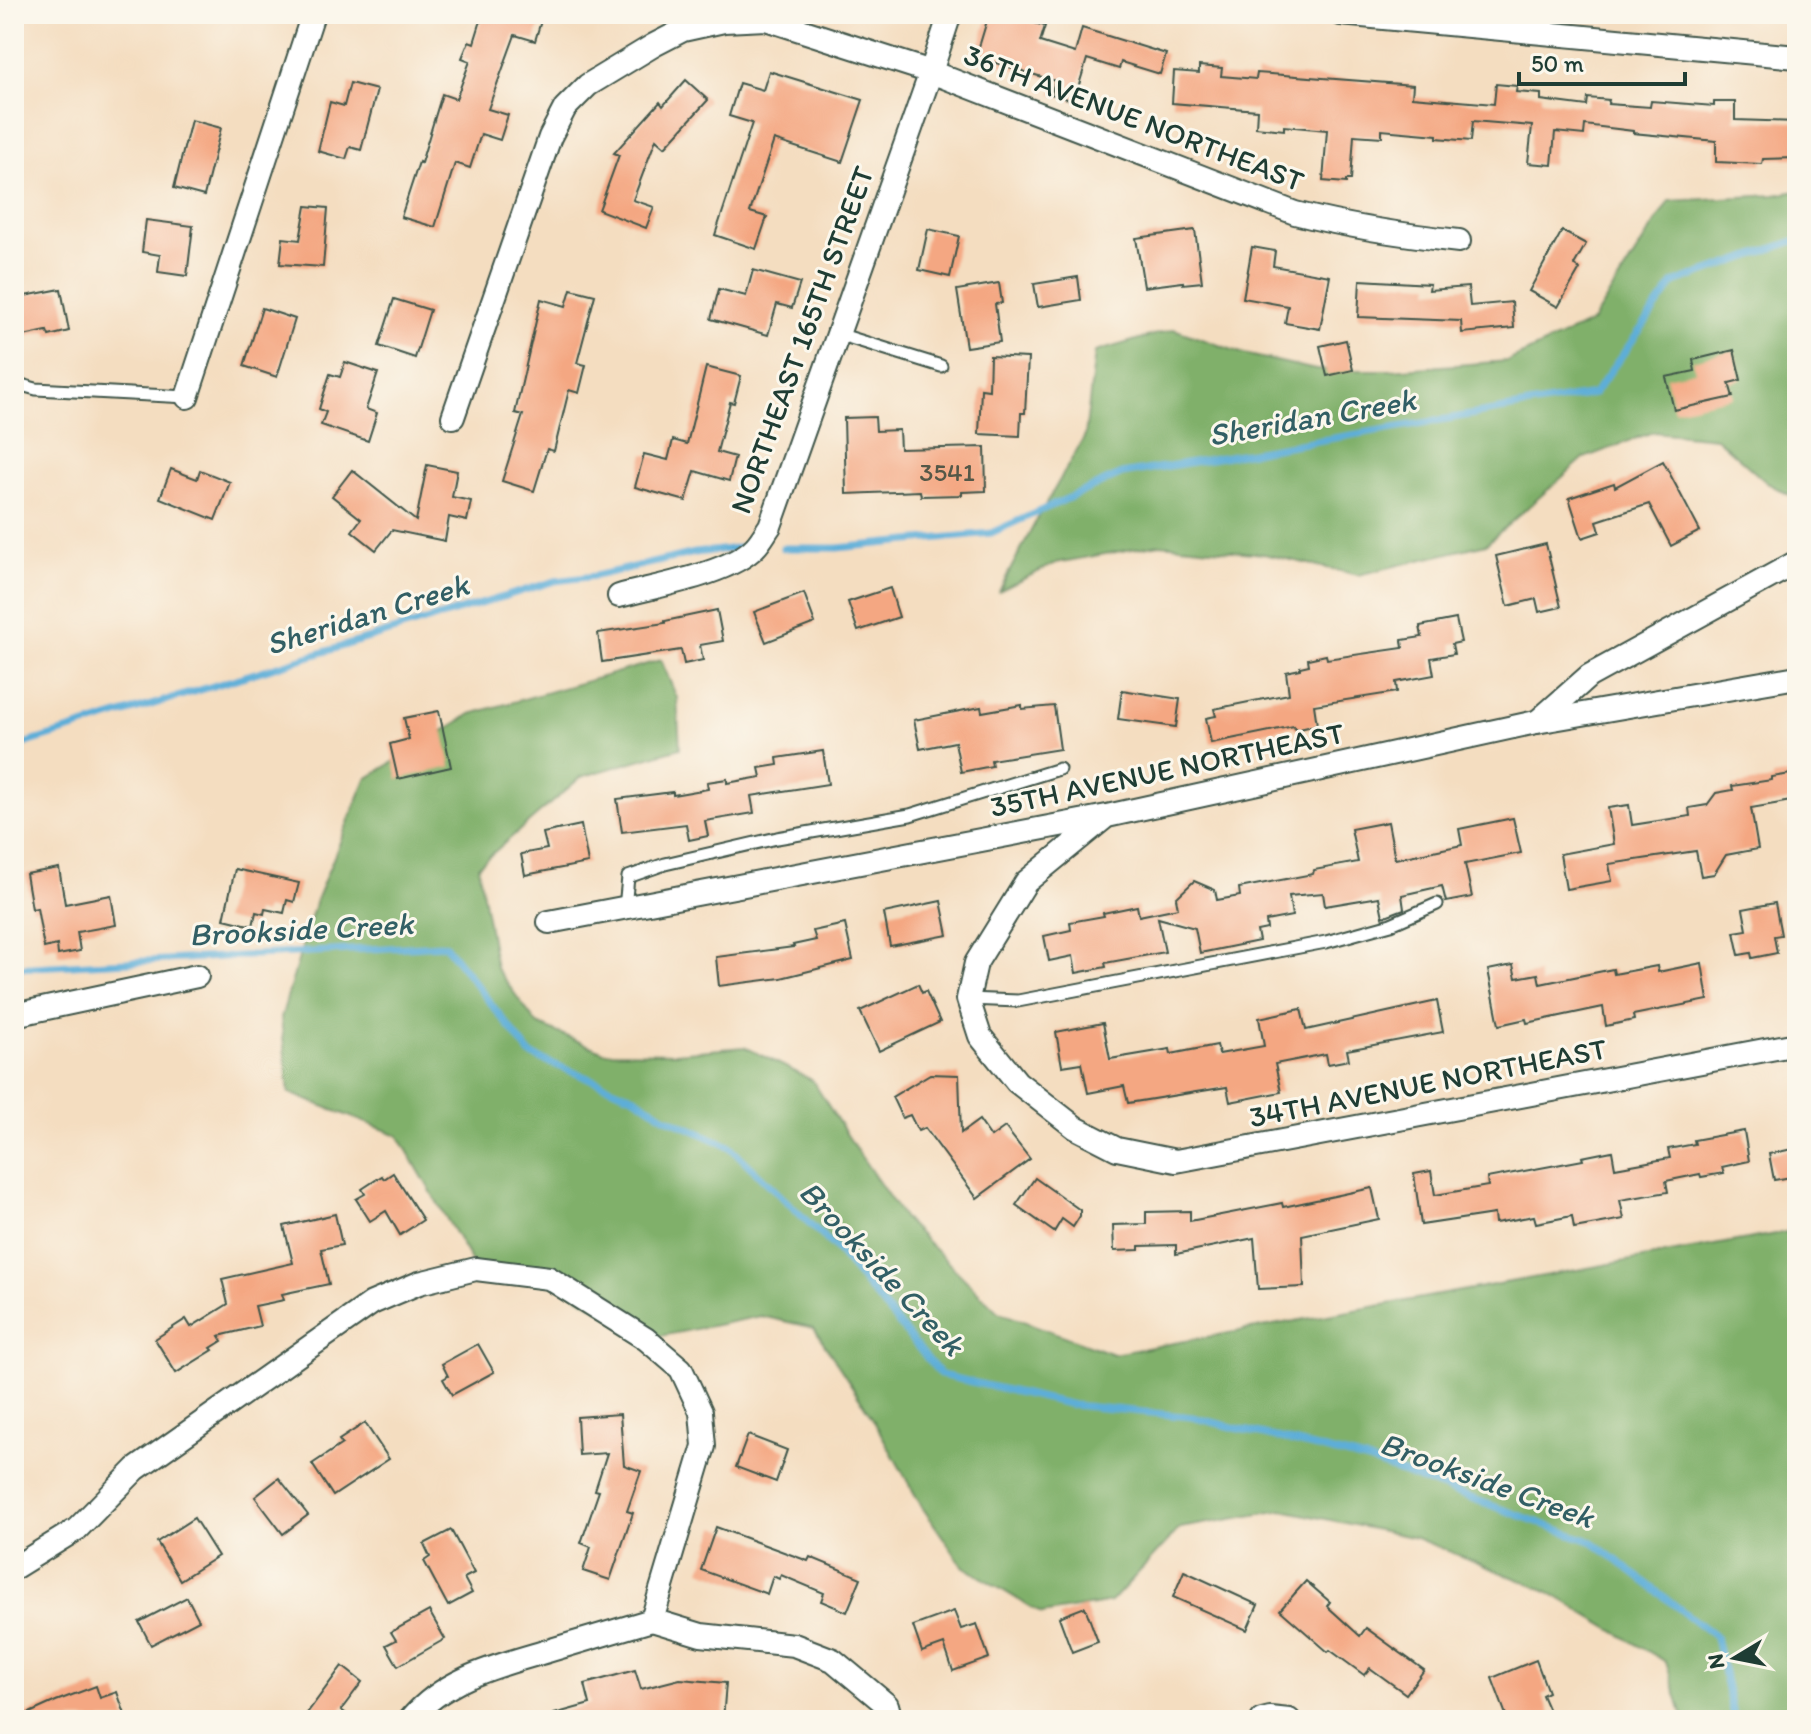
<svg xmlns="http://www.w3.org/2000/svg" width="1811" height="1734" font-family="Itim,sans-serif">
	<style>
		.forest { fill: #80b06a; stroke: #50764f; stroke-width: 2 }
		.lines { fill: none; stroke-linecap: round; stroke-linejoin: round }
		.stream { stroke: #5daed8; stroke-width: 7 }
		.building { fill: #f4a782 }
		.service-casing { stroke: #3f5549; stroke-width: 15 }
		.minor-casing { stroke: #3f5549; stroke-width: 26 }
		.service { stroke: #fff; stroke-width: 11 }
		.minor { stroke: #fff; stroke-width: 22 }
		.labels { text-anchor: middle; stroke-width: 6; stroke-linejoin: round; paint-order: stroke }
		.number-label { font-size: 26px; fill: #545848 }
		.street-label { font-size: 30px; fill: #1f3d34; stroke: #fbf7ec }
		.water-label { font-size: 32px; font-style: italic; fill: #325f65; stroke: #fbf7ec }
	</style>
	<rect width="100%" height="100%" fill="#fbf7ec"/>
	<filter id="ink" filterUnits="userSpaceOnUse"><feTurbulence type="fractalNoise" baseFrequency=".0125" numOctaves="2"/><feDisplacementMap in="SourceGraphic" scale="16" xChannelSelector="R" yChannelSelector="G"/><feConvolveMatrix kernelMatrix="1 2 1 2 8 2 1 2 1" color-interpolation-filters="sRGB"/></filter>
	<filter id="wash" filterUnits="userSpaceOnUse"><feTurbulence type="fractalNoise" baseFrequency=".006" numOctaves="4" result="noise"/><feDisplacementMap in="SourceGraphic" scale="32" xChannelSelector="R" yChannelSelector="G"/><feGaussianBlur stdDeviation="1.8" result="paint"/><feColorMatrix in="noise" values="0 0 0 0 0 0 0 0 0 0 0 0 0 0 0 0 0 1.4 0 .05"/><feComposite in="paint" operator="in"/></filter>
	<g filter="url(#wash)">
		<rect width="100%" height="100%" fill="#f4ddc0"/>
		<g class="forest">
			<path d="M1797,191V499L1767,483L1716,438L1653,432L1584,458L1486,544L1358,575L1264,554L1160,544L1056,563L999,591L1035,523L1085,436L1095,352L1174,329L1244,354L1316,370H1390L1508,361L1592,322L1669,201L1775,195Z"/>
			<path d="M661,660L677,698L680,748L581,777L478,866L496,968L537,1024L604,1052L675,1053L745,1047L812,1080L856,1149L905,1220L998,1312L1113,1354L1797,1230V1720H1684L1666,1662L1547,1591L1416,1538L1283,1510L1180,1528L1111,1602L1042,1614L963,1566L922,1507L870,1414L814,1328L761,1316L646,1339L549,1278L476,1269L398,1135L289,1093L281,1018L316,900L366,779L471,714Z"/>
		</g>
		<g class="lines">
			<g class="stream">
				<path d="M783,548H837L991,533L1122,474L1594,394L1674,283L1797,240"/>
				<path d="M14,747L555,581L595,576L695,553L739,548"/>
				<path d="M14,747V765"/>
				<path d="M14,968L445,945L531,1055L635,1097L665,1117L729,1146L834,1247L941,1375L1073,1405L1192,1417L1365,1460L1593,1542L1716,1637L1734,1720"/>
			</g>
		</g>
		<g id="blocks">
			<g class="building">
				<path d="M483,14H543L535,41L515,35L488,109L508,115L500,140L481,134L470,168L455,163L435,227L401,217L419,162L421,163L442,94L456,99L470,61L462,58L469,41L474,43Z"/>
				<path d="M989,14H1003L1045,26L1040,42L1075,53L1082,28L1166,54L1160,74L1121,62L1119,69L1087,59L1074,101L1051,94L1055,81L976,57Z"/>
				<path d="M1199,66L1222,68L1221,76L1256,79L1257,73L1413,85L1412,97L1494,104L1496,84L1517,86L1516,92L1541,94V100L1587,106L1588,98L1609,100L1608,104L1650,107L1651,101L1714,106V102H1735V120L1797,122V158L1763,159L1762,164L1716,162V141L1633,133V131L1585,125L1584,135L1555,132L1552,165L1528,163L1532,126L1473,121L1471,141L1437,138V135L1382,130V137L1354,135L1351,180H1346V183L1323,181L1327,130L1284,126V130L1256,127L1257,110L1172,103L1174,71L1199,73Z"/>
				<path d="M769,71L863,100L842,162L774,140L750,212L767,217L756,249L715,235L752,123L729,116L739,83L763,90Z"/>
				<path d="M686,80L708,100L665,147L656,139L633,200L654,207L646,228L599,210L619,155L614,153L660,102L663,106Z"/>
				<path d="M350,83L377,90L361,150L350,147L346,159L318,151L330,102L344,106Z"/>
				<path d="M191,120L221,128L204,196L174,188Z"/>
				<path d="M306,206L328,208L323,267L280,264L283,238L300,240Z"/>
				<path d="M146,220L193,226L187,276L158,272L160,255L142,252Z"/>
				<path d="M928,229L959,236L950,277L919,270Z"/>
				<path d="M1195,230L1202,282L1183,284V282L1144,287L1136,238Z"/>
				<path d="M1562,231L1586,244L1574,265L1580,269L1558,307L1529,291Z"/>
				<path d="M1252,247L1275,251L1273,266L1330,276L1320,329L1285,323L1288,306L1243,298Z"/>
				<path d="M753,270L800,283L792,308L777,304L768,335L711,319L719,289L746,296Z"/>
				<path d="M1078,277L1081,300L1038,307L1034,284Z"/>
				<path d="M1360,280L1430,284L1429,290L1468,287L1470,306L1512,302L1514,328L1462,333L1461,321L1358,317Z"/>
				<path d="M999,283L1002,303L995,304L1000,342L966,347L957,290Z"/>
				<path d="M61,289L69,331L49,336L47,331L14,338V298Z"/>
				<path d="M571,289L595,295L577,363L586,365L579,393L569,390L554,451L547,449L534,491L502,481L523,415L515,413L541,299L566,306Z"/>
				<path d="M394,299L430,310L415,358L379,346Z"/>
				<path d="M262,308L295,319L277,377L244,366Z"/>
				<path d="M1346,340L1353,370L1327,376L1320,346Z"/>
				<path d="M1734,350L1741,380L1729,383L1733,397L1674,410L1666,377L1695,371L1693,360Z"/>
				<path d="M990,356L1028,358L1025,413H1021L1020,436L979,434L981,389L989,390Z"/>
				<path d="M345,362L378,373L366,409L377,413L368,441L321,425L326,412L319,409L330,374L340,377Z"/>
				<path d="M706,367L741,376L734,403L730,402L717,452L735,457L729,481L695,471L686,501L635,487L644,454L668,460L673,440L687,444Z"/>
				<path d="M875,417L876,431L899,430L900,449L985,447L986,491L962,492V495L921,496L920,491L846,494L844,418Z"/>
				<path d="M1663,461L1700,531L1671,546L1649,504L1597,521L1600,532L1582,538L1569,498L1614,483L1615,487Z"/>
				<path d="M427,465L457,471L452,497L471,501L467,521L449,517L445,541L392,530L376,550L352,531L361,519L332,496L352,470L416,521Z"/>
				<path d="M171,469L197,479L200,470L230,482L215,520L160,498Z"/>
				<path d="M1546,544L1561,607L1539,612L1536,599L1508,606L1496,556Z"/>
				<path d="M890,588L899,617L858,631L848,602Z"/>
				<path d="M804,593L815,623L766,642L754,612Z"/>
				<path d="M717,610L723,641L700,645L703,660L684,664L681,650L602,662L598,633L665,623V621Z"/>
				<path d="M1456,619L1461,642L1452,644L1454,654L1431,658L1434,675L1396,682L1397,692L1314,705L1317,725L1295,730L1294,726L1211,743L1206,718L1216,716L1214,709L1289,694L1286,672L1300,669V667L1309,665L1308,659L1326,655L1327,659L1403,648L1402,640L1422,637L1420,626Z"/>
				<path d="M1122,690L1180,699L1176,727L1118,719Z"/>
				<path d="M1022,705V709L1054,706L1060,749L991,760L992,766L961,772L955,742L920,749L914,720L981,707L982,712Z"/>
				<path d="M439,711L451,767L398,779L390,744L409,739L404,718Z"/>
				<path d="M823,751L828,784L751,796L754,813L705,821L708,836L689,840L686,824L622,832L617,799L673,792V795L708,789L707,782L727,779V783L761,777L759,768L778,765L777,758Z"/>
				<path d="M1797,773V800L1751,808L1758,849L1726,855L1714,874L1701,876L1696,851L1609,864L1612,881L1566,889L1560,854L1614,844L1608,808L1629,805L1632,825L1690,816L1689,808L1707,805L1716,793L1733,790L1732,786L1772,780V777Z"/>
				<path d="M1513,818L1521,853L1465,864L1472,897L1446,902L1442,886L1402,895L1404,909L1383,917L1379,897L1325,906L1323,893L1289,896L1292,916L1266,921L1267,929L1257,931L1259,941L1200,953L1195,928L1158,918L1165,952L1105,963L1106,967L1076,973L1073,956L1049,961L1044,936L1071,930L1070,922L1104,916L1103,913L1137,906L1139,916L1178,908L1176,898L1194,881L1215,890L1217,900L1240,896L1239,888L1313,874L1314,870L1358,862L1351,829L1388,822L1395,859L1462,845L1459,829Z"/>
				<path d="M581,825L588,863L525,875L521,854L547,849L543,833Z"/>
				<path d="M59,868L65,904L111,895L116,925L77,932L80,951L58,955L57,945L44,948L37,908L32,909L26,874Z"/>
				<path d="M235,869L299,883L294,902L287,900L284,913L265,909L264,914L256,912L253,926L224,919Z"/>
				<path d="M941,901L948,935L890,946L884,913Z"/>
				<path d="M1775,903L1781,935L1774,936L1777,953L1752,958L1751,953L1739,955L1734,932L1747,930L1743,909Z"/>
				<path d="M845,924L853,960L781,978L719,986L716,957L794,947L793,945L816,940L813,931Z"/>
				<path d="M1702,963L1708,1000L1633,1015L1634,1020L1606,1026L1603,1007L1527,1023L1526,1019L1499,1025L1488,970L1513,965L1516,978L1538,974L1540,984L1613,969L1614,974L1657,966L1658,972Z"/>
				<path d="M918,984L922,993L926,991L940,1022L879,1051L860,1011Z"/>
				<path d="M1437,1001L1443,1032L1347,1050L1349,1060L1328,1064L1326,1054L1275,1064L1281,1092L1230,1102L1227,1087L1128,1103L1124,1086L1088,1093L1082,1063L1062,1066L1056,1032L1103,1023L1110,1059L1170,1049L1171,1054L1217,1045L1219,1054L1264,1046L1259,1018L1301,1009L1306,1030Z"/>
				<path d="M930,1074L959,1075L961,1133L979,1120L991,1137L1005,1127L1030,1159L977,1198L925,1128L918,1131L910,1115L902,1118L892,1097Z"/>
				<path d="M1744,1131L1749,1161L1722,1167L1724,1173L1701,1177L1700,1174L1666,1181L1668,1192L1620,1200L1624,1219L1574,1228L1572,1216L1536,1223L1534,1216L1495,1223L1494,1214L1421,1225L1414,1174L1431,1171L1435,1195L1488,1186L1487,1178L1583,1160L1582,1157L1612,1151L1615,1168L1670,1158L1668,1149L1695,1144L1694,1140Z"/>
				<path d="M1797,1148V1176L1774,1180L1769,1154Z"/>
				<path d="M393,1173L423,1220L400,1235L386,1211L370,1221L356,1199L365,1194L362,1189L382,1176L384,1179Z"/>
				<path d="M1035,1178L1080,1210V1216L1073,1227L1062,1219L1054,1232L1016,1205Z"/>
				<path d="M1372,1188L1379,1219L1302,1235L1304,1287L1258,1289L1254,1238L1176,1254V1245L1139,1246V1250L1114,1251L1113,1225L1146,1224V1212L1190,1211V1221L1282,1203L1283,1207Z"/>
				<path d="M335,1214L342,1245L321,1249L329,1284L282,1294L284,1300L255,1306L260,1326L219,1336L222,1341L211,1348L213,1350L176,1373L155,1339L186,1319L191,1327L228,1304L222,1279L293,1263L284,1226Z"/>
				<path d="M478,1344L494,1372L452,1395L443,1379L448,1376L442,1364Z"/>
				<path d="M620,1414L624,1465L641,1471L627,1511L633,1513L610,1580L583,1571L591,1547L581,1543L599,1491L595,1490L607,1453L579,1455L577,1417Z"/>
				<path d="M365,1423L389,1459L333,1496L312,1464L342,1444L339,1440Z"/>
				<path d="M748,1435L787,1450L776,1482L736,1467Z"/>
				<path d="M279,1478L308,1515L283,1534L255,1497Z"/>
				<path d="M194,1518L218,1556L180,1580L157,1542Z"/>
				<path d="M716,1527L808,1561L810,1557L861,1578L847,1612L821,1601L824,1593L781,1575L779,1579L773,1576L767,1594L701,1570Z"/>
				<path d="M451,1530L474,1573L464,1578L472,1593L448,1606L424,1561L430,1557L424,1544Z"/>
				<path d="M1184,1571L1258,1605L1247,1630L1173,1597Z"/>
				<path d="M1306,1581L1330,1602L1327,1606L1360,1636L1366,1628L1424,1670L1406,1694L1370,1668L1364,1675L1330,1650L1328,1652L1280,1610Z"/>
				<path d="M187,1597L199,1620L151,1645L139,1622Z"/>
				<path d="M1085,1607L1098,1642L1072,1652L1059,1617Z"/>
				<path d="M429,1611L445,1639L398,1666L386,1645L396,1640L391,1632Z"/>
				<path d="M954,1611L961,1629L977,1624L989,1658L953,1671L944,1644L922,1652L913,1626Z"/>
				<path d="M1536,1660L1548,1692L1542,1695L1553,1720H1508L1492,1678Z"/>
				<path d="M342,1666L362,1682L341,1710L355,1720H302Z"/>
				<path d="M635,1670L641,1689L680,1679L726,1683L723,1720H673V1711L641,1720H554V1714L590,1704L585,1684Z"/>
				<path d="M96,1686L100,1698L117,1692L127,1720H14L56,1701Z"/>
			</g>
		</g>
	</g>
	<g filter="url(#ink)">
		<use href="#blocks" fill-opacity="0" stroke="#3f5549" stroke-width="2"/>
		<g class="lines">
			<defs>
				<g id="service">
					<path d="M838,334L941,366"/>
					<path d="M14,383L36,389L187,397"/>
					<path d="M625,908L628,877L665,864L777,838L910,815L1059,769"/>
					<path d="M968,999L1018,1001L1326,942L1391,924L1437,904"/>
				</g>
				<g id="minor">
					<path d="M1341,14L1797,57"/>
					<path d="M187,397L313,14"/>
					<path d="M453,417L550,137L565,108L588,85L654,45L683,30L724,21L766,19L931,72L1295,213C1349,227 1403,235 1459,241"/>
					<path d="M619,596C655,586 730,574 755,547C761,541 765,533 770,526L931,72L950,14"/>
					<path d="M1537,722L1589,676L1797,562"/>
					<path d="M1103,819L1026,882L976,963L968,999L980,1036L1017,1082L1076,1128L1117,1149L1176,1161L1797,1044"/>
					<path d="M549,922L1107,816L1536,722L1797,677"/>
					<path d="M14,1015L197,976"/>
					<path d="M14,1568L77,1529L136,1469L372,1303L419,1283L476,1269L549,1278L646,1339L681,1369L701,1412L704,1446L652,1620L701,1635L794,1645L833,1660L887,1705L891,1720"/>
					<path d="M410,1720C445,1677 501,1665 551,1650C585,1640 618,1630 652,1620"/>
					<path d="M1262,1720L1270,1718L1289,1720"/>
				</g>
			</defs>
			<use href="#service" class="service-casing"/>
			<use href="#minor" class="minor-casing"/>
			<use href="#service" class="service"/>
			<use href="#minor" class="minor"/>
		</g>
	</g>
	<g class="labels">
		<g class="number-label">
			<text x="947" y="481">3541</text>
		</g>
		<g class="street-label">
			<text transform="translate(1134 118) rotate(21)" y="10">36TH AVENUE NORTHEAST</text>
			<text transform="translate(802 340) rotate(-70)" y="10">NORTHEAST 165TH STREET</text>
			<text transform="translate(1167 770) rotate(-12)" y="10">35TH AVENUE NORTHEAST</text>
			<text transform="translate(1428 1083) rotate(-11)" y="10">34TH AVENUE NORTHEAST</text>
		</g>
		<g class="water-label">
			<text transform="translate(1312 417) rotate(-10)" y="11">Sheridan Creek</text>
			<text transform="translate(367 614) rotate(-17)" y="11">Sheridan Creek</text>
			<text transform="translate(301 929) rotate(-3)" y="11">Brookside Creek</text>
			<text transform="translate(882 1268) rotate(47)" y="11">Brookside Creek</text>
			<text transform="translate(1487 1480) rotate(20)" y="11">Brookside Creek</text>
		</g>
	</g>
	<rect width="1811" height="1734" fill="none" stroke="#fbf7ec" stroke-width="48"/>
	<g transform="translate(1735 1658) rotate(260)" stroke="#fbf7ec" stroke-width="6" paint-order="stroke">
	<path d="M0-6L14 30L0 20L-14 30Z" fill="#1f3d34"/>
	<text y="-12" font-size="22" font-weight="bold" text-anchor="middle" fill="#1f3d34">N</text>
	</g>
	<path d="M1519 72v12h166v-12" fill="none" stroke="#1f3d34" stroke-width="4"/>
	<text x="1531" y="72" font-size="24" fill="#1f3d34" stroke="#fbf7ec" stroke-width="6" paint-order="stroke">50 m</text>
</svg>
